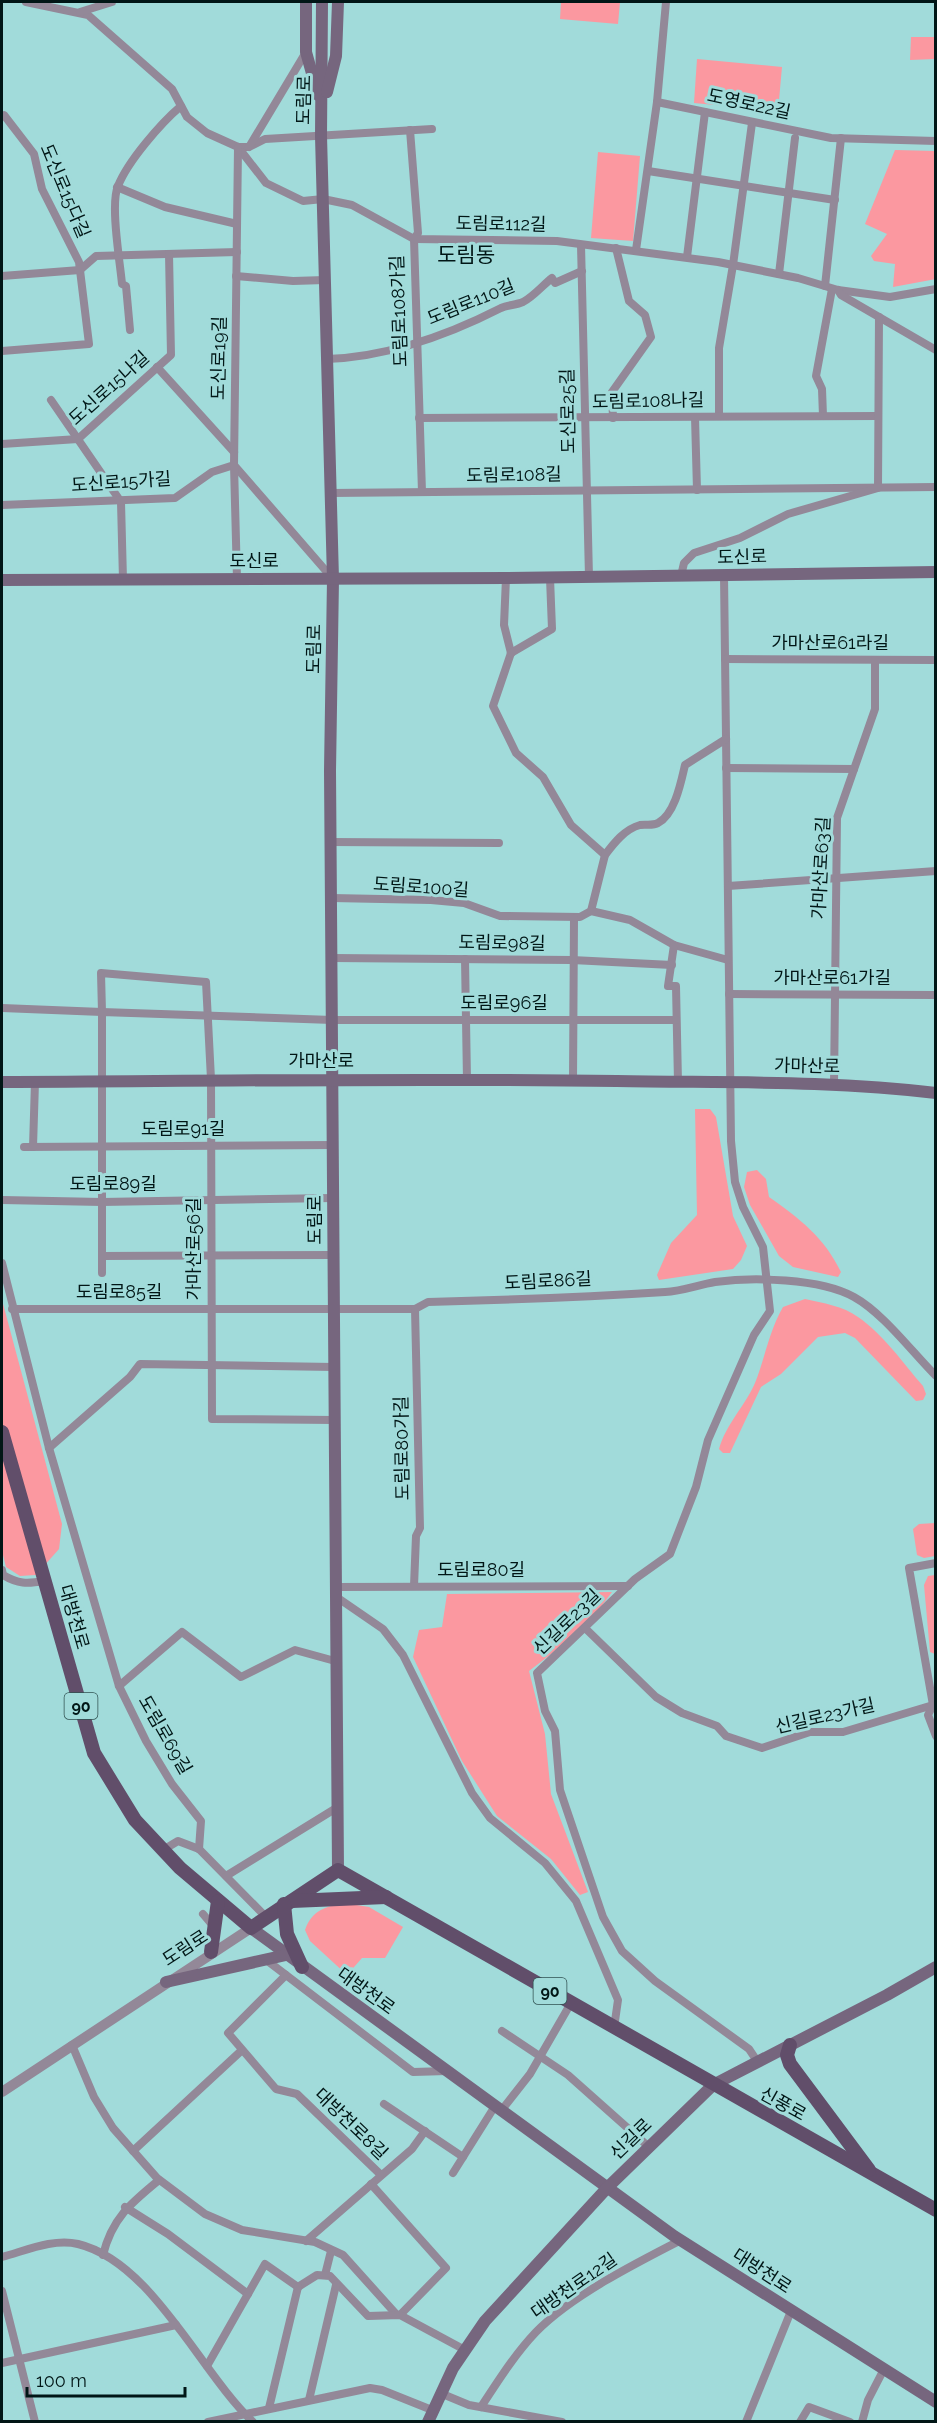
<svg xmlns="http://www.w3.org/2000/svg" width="937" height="2423" font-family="Raleway,'Noto Sans KR',sans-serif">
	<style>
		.green { fill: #fb98a0 }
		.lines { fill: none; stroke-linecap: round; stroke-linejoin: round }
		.minor { stroke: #938898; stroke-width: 8 }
		.tertiary { stroke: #938898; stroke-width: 10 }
		.secondary { stroke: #76667e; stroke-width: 12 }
		.primary { stroke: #614e6a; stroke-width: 14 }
		.labels { text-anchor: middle; stroke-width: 6; stroke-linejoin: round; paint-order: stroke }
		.shield { fill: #a1dbda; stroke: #315151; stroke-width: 1.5 }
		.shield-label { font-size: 16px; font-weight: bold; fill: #011616 }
		.street-label { font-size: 18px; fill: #011616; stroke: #a1dbda }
		.quarter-label { font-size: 21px; fill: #011616; stroke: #a1dbda }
	</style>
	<rect width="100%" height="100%" fill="#a1dbda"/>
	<g class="green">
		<path d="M561,2H620L618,24L560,19Z"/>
		<path d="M911,37H935V59L910,60Z"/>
		<path d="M697,59L782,67L778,111L694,103Z"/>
		<path d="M895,150L935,151L936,279L893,287L895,264L874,261L871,256L887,234L865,224Z"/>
		<path d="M598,152L640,156L633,241L591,238Z"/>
		<path d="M695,1109H710L716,1117L733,1216L747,1246L741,1260L733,1269L659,1280L657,1275L671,1243L697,1215Z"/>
		<path d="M757,1170L766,1179L769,1197C800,1219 824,1237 841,1272L838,1277L793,1267L779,1256L750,1205L744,1187L747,1172Z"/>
		<path d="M805,1299C823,1303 843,1306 858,1317C883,1334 903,1363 923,1386L926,1394L923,1400L916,1401L855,1338L845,1333L818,1337L781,1374L761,1387L730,1453H723L719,1449C726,1424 745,1406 755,1383C765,1358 769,1331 783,1307Z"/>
		<path d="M2,1300L62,1524L59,1549L36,1575L20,1576L6,1567L2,1551Z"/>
		<path d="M935,1523V1556L924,1558L917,1555L913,1529L919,1524Z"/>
		<path d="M935,1575H936L935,1654L930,1652L924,1585L928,1576Z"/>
		<path d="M612,1592L585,1628L529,1671L545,1734L551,1794L588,1892L580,1895L551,1859L497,1816L462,1761L413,1657L419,1630L442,1627L447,1594Z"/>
		<path d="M344,1903L369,1907L403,1927L385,1958H362L347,1975L310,1941L305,1930C312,1910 325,1907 344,1903Z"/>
	</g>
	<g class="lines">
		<g class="minor">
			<path d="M26,2L88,15L172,89L187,117L207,133L238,147H249L265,139L432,129"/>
			<path d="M80,12L112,2"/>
			<path d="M657,102L831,138L936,141"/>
			<path d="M2,116L4,115L34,154L42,189L79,262L89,344L2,351"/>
			<path d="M410,130L418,233L414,239L422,492"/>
			<path d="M238,147L266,183L303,201L323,199L352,205L414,239L557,241L718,262L798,278L838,290L890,297L936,289"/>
			<path d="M249,147L306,52"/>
			<path d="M648,171L835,200"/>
			<path d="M117,187L165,207L237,224"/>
			<path d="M581,245L589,577"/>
			<path d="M636,250L657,102L666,2"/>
			<path d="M687,257L705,112"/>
			<path d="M779,274L795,138"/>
			<path d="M2,276L80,270L96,256L237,252"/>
			<path d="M236,276L293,281L325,280"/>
			<path d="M825,286L841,138"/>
			<path d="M838,290L841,295L936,350"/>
			<path d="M130,330L126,286L122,284C120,262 110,204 118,186C128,161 161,123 181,106"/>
			<path d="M327,359C387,357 448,335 501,308C508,305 516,305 523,302C533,297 543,285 552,278L555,283L582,271"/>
			<path d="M157,367L234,452"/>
			<path d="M51,400L121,502L123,580"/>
			<path d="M719,416V348L733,265L752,123"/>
			<path d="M823,416L822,389L816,376L832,289"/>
			<path d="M695,417L697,490"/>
			<path d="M419,418L878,416"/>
			<path d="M613,418L612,392L651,337L645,315L629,301L616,248"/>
			<path d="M2,444L78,439L171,355L169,254"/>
			<path d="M331,493L936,487"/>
			<path d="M2,505L175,498L212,472L234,465L333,579"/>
			<path d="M724,575L731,1141L735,1182L743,1207L763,1247L770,1311L754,1335L708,1440L696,1487L670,1554L635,1579L537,1673L545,1711L555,1731L560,1790L603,1917L622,1951L655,1981L749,2049L757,2061"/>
			<path d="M681,576L684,563L694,553L740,538L788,514L878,488L879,317"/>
			<path d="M506,578L504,625L511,653"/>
			<path d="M237,579L234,465L238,148"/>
			<path d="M511,653L493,706L516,753L543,777L571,825L605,855"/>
			<path d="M511,653L552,629L550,578"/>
			<path d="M725,659L936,660"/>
			<path d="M726,768L854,769"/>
			<path d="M331,842L499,843"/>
			<path d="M728,886L936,871"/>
			<path d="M332,898L431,900L464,903L500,916L580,917L591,911L605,855C614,843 625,829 640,825C645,824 653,826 658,823C675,814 681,782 685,765L726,739"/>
			<path d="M591,911L630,920L674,945L728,960"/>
			<path d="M674,945L668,986H676L678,1082"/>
			<path d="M332,958L572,960L672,965"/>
			<path d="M465,959L467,1080"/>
			<path d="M729,994L936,995"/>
			<path d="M2,1008L102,1012L101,973L206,982L211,1079L212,1419L334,1420"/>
			<path d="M573,1081L574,918"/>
			<path d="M834,1085L837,818L875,709V660"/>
			<path d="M24,1147L333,1145"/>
			<path d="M33,1147L35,1082"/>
			<path d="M2,1200L102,1202L333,1198"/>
			<path d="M102,1256L333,1255"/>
			<path d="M2,1263L49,1448L119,1686L146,1741L172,1784L201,1821L199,1849"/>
			<path d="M102,1273V1012L332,1020H676"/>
			<path d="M12,1309H415L428,1302C507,1300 587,1297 665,1292C682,1291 698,1285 715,1282C752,1277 820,1278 854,1297C883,1313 912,1352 936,1376"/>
			<path d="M49,1448L130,1377L140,1364L334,1367"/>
			<path d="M936,1563L909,1568L933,1705L928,1715L936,1736"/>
			<path d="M2,1570L3,1575C18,1584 27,1584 44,1581"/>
			<path d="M414,1586L416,1536L420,1528L415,1309"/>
			<path d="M335,1587L628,1586"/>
			<path d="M335,1596L383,1629L403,1655L472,1793L490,1818L545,1863L576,1901L618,2000L614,2028"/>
			<path d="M585,1628L656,1697L682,1713L717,1726L726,1736L762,1748L810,1732H843L933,1705"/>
			<path d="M119,1686L182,1632L241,1677L295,1650L335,1661"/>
			<path d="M163,1850L178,1841L199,1849L266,1917"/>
			<path d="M226,1876L338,1807"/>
			<path d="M203,1914L214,1927"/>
			<path d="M265,1959L413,2072L447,2071"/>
			<path d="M286,1975L228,2033L276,2089L297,2094L381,2175"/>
			<path d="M502,2031L568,2075L649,2147"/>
			<path d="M72,2045L94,2097L113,2128L157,2178L205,2214L242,2230L315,2242L343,2255L396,2314L400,2315L446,2268L371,2184"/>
			<path d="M384,2104L463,2157"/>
			<path d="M501,2111L530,2074L571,2003"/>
			<path d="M133,2151L241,2051"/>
			<path d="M453,2173L495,2106"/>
			<path d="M125,2207L168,2234L248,2294"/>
			<path d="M306,2241L412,2149L425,2131"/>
			<path d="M103,2255C112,2218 131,2203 159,2180"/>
			<path d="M2,2257C25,2251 53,2238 78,2244C152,2262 200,2372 253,2422"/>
			<path d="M325,2275L331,2251"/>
			<path d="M298,2287L317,2275L330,2276L368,2316L400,2315L465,2350"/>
			<path d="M2,2291L35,2422"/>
			<path d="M2,2363L176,2325"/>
			<path d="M207,2366L265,2264L298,2287"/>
			<path d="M440,2393L469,2405L562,2422"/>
			<path d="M309,2400L336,2285"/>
			<path d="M481,2407C498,2381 515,2354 536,2332C571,2296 636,2263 681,2240"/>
			<path d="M269,2408L298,2287"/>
			<path d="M208,2422L370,2388L382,2390L432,2410"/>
			<path d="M746,2422L791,2311"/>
			<path d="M800,2422L809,2407L850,2422"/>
			<path d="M862,2422L868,2400L884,2369"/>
		</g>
		<path class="tertiary" d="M2,2092L251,1928"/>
		<g class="secondary">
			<path d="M306,2V52L318,95"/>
			<path d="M322,2L321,136L333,579L330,771L338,1870"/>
			<path d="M327,92L336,56L338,2"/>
			<path d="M2,580L506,578L936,572"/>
			<path d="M2,1082C207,1081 412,1078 617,1081C723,1083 830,1080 936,1093"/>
			<path d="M251,1928L674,2236L936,2402"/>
			<path d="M166,1982L286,1955"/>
			<path d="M428,2422L453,2368L485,2321L608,2187L713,2085L887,1995L936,1967"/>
		</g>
		<g class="primary">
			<path d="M2,1432L94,1753L135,1820L180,1868L251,1928L338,1870L936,2210"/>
			<path d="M292,1901L386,1897"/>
			<path d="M284,1904L287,1934L302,1967"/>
			<path d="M211,1952L218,1901"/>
			<path d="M790,2045L787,2055L790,2064L869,2170"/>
		</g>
	</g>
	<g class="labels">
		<g class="shield">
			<rect x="64.5" y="1693" width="33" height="26" rx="4.5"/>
			<rect x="533.5" y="1978" width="33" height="26" rx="4.5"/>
		</g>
		<g class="shield-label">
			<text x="81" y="1712">90</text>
			<text x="550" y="1997">90</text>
		</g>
		<g class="street-label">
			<text transform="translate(304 100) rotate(-89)" y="6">도림로</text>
			<text transform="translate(749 104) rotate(12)" y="6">도영로22길</text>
			<text transform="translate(65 191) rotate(67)" y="6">도신로15다길</text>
			<text transform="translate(501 224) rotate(1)" y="6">도림로112길</text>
			<text transform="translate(471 302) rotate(-22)" y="6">도림로110길</text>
			<text transform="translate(399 311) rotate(-92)" y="6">도림로108가길</text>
			<text transform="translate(219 358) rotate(-89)" y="6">도신로19길</text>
			<text transform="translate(109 388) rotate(-42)" y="6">도신로15나길</text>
			<text transform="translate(648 401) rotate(-1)" y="6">도림로108나길</text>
			<text transform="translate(568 411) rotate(-91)" y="6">도신로25길</text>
			<text transform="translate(514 475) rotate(-1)" y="6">도림로108길</text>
			<text transform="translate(121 482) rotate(-4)" y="6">도신로15가길</text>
			<text transform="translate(742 557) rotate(-1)" y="6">도신로</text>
			<text x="254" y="567">도신로</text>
			<text x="830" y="649">가마산로61라길</text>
			<text transform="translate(314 649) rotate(-89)" y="6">도림로</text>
			<text transform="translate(821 868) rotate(-87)" y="6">가마산로63길</text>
			<text transform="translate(421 887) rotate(4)" y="6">도림로100길</text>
			<text transform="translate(502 943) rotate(1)" y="6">도림로98길</text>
			<text x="832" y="984">가마산로61가길</text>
			<text x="504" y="1009">도림로96길</text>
			<text x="321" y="1067">가마산로</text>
			<text transform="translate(807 1066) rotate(1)" y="6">가마산로</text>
			<text x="183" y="1135">도림로91길</text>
			<text x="113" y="1190">도림로89길</text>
			<text transform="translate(315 1220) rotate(-90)" y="6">도림로</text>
			<text transform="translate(194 1249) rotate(-90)" y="6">가마산로56길</text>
			<text transform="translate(548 1281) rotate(-3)" y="6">도림로86길</text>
			<text x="119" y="1298">도림로85길</text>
			<text transform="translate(402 1448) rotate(-91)" y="6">도림로80가길</text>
			<text x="481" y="1576">도림로80길</text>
			<text transform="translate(74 1617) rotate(74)" y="6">대방천로</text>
			<text transform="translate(567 1622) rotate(-44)" y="6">신길로23길</text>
			<text transform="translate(825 1716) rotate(-13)" y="6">신길로23가길</text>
			<text transform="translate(165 1735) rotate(60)" y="6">도림로69길</text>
			<text transform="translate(185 1948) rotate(-33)" y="6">도림로</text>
			<text transform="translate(366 1991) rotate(36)" y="6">대방천로</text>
			<text transform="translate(783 2104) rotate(29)" y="6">신풍로</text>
			<text transform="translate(351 2124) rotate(44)" y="6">대방천로8길</text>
			<text transform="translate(631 2139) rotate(-44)" y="6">신길로</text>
			<text transform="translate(762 2271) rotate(33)" y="6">대방천로</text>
			<text transform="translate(574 2286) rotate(-35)" y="6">대방천로12길</text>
		</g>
		<g class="quarter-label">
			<text x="466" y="262">도림동</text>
		</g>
	</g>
	<rect width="937" height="2423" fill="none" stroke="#011616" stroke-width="6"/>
	<path d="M27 2387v9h158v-9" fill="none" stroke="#011616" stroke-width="3"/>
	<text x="36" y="2387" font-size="18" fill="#011616" stroke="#a1dbda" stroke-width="4.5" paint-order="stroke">100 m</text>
</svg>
